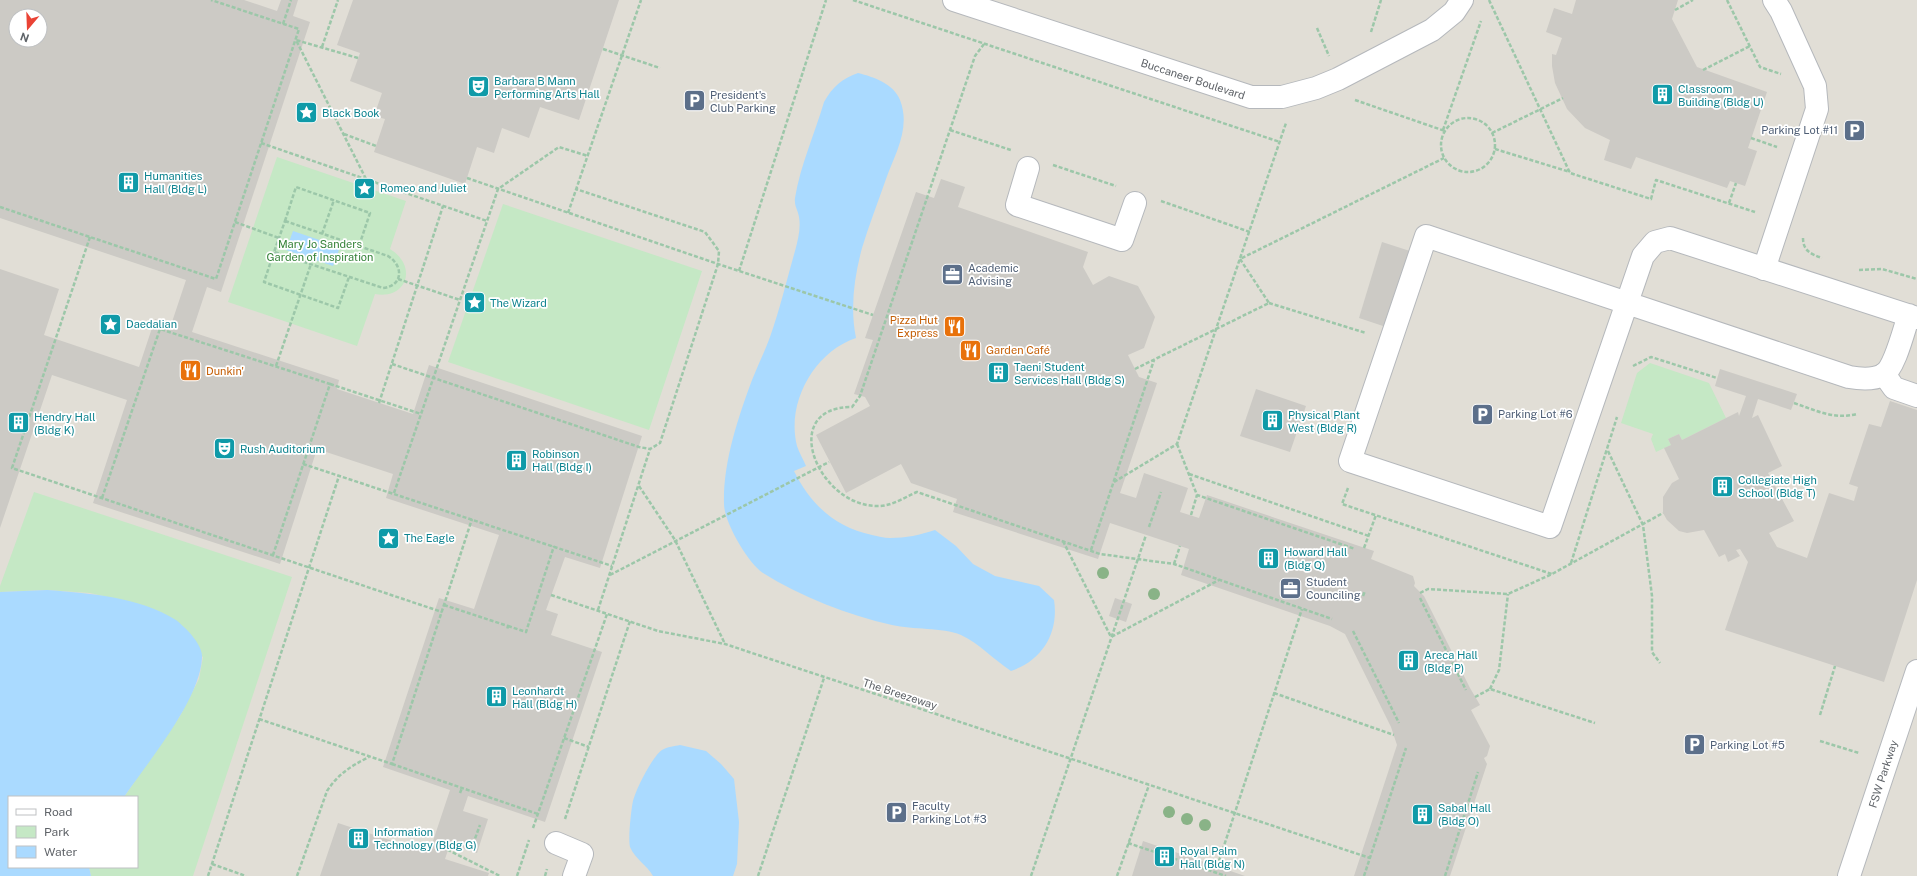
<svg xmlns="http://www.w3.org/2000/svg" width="1917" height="876" font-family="'Public Sans',sans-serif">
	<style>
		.education { fill: #e1ded6; fill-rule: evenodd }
		.green { fill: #c5e8c5 }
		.water { fill: #aadaff }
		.building { fill: #cccac5; fill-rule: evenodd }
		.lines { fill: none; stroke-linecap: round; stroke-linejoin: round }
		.minor-casing { stroke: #b5b8bc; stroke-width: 24 }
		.path { stroke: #9cc7a9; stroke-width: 2.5; stroke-dasharray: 4 2; stroke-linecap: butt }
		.minor { stroke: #fff; stroke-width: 22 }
		.tree { fill: #89b387 }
		.labels { text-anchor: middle; stroke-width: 3.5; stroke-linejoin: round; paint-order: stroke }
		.street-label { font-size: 11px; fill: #5f6368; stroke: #fff }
		.culture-label { font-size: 11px; fill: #0d838f; stroke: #fff; text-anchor: start }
		.service-label { font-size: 11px; fill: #4e5e75; stroke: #fff; text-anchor: start }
		.park-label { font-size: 11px; fill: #348238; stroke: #fff }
		.food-label { font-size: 11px; fill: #c56008; stroke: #fff; text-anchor: start }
	</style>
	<rect width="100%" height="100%" fill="#f1efe8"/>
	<path class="education" d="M0,0H1917V876H0ZM16,16H40V40H16ZM9,797H137V867H9Z"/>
	<g class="green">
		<path d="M277,157L406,201L390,249C418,266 407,300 375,294L357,346L228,302Z"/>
		<path d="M503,204L702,271L649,430L448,362Z"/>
		<path d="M1650,363L1709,383L1726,418L1682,440L1679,434L1668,439L1671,445L1656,452L1651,439L1653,434L1621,423L1637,373Z"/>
		<path d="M34,492L292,577L193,876H91L89,867H137V797H124L180,716L199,679L203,657L145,606L90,593L47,590L0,592V586Z"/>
	</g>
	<g class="water">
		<path d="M858,73C874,77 894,84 900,100C911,128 895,154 886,179C878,202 869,225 862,248C854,278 850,308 856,338C814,352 786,403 797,446C799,452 803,459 806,466L794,471C811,505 835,527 872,535C878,536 884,538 890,538C906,538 920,535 935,530L956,546L973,564L995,576L1039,586L1054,600C1059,632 1043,660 1011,671C994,660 979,643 961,635C942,627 913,630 892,625C848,615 801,597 763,573C748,563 724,522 724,504C723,462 738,418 752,380C758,365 765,351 770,337C780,309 787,279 795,251C798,240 801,228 799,217C798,210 794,206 795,198C800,166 815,133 824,102C833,86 842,79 858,73Z"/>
		<path d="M293,231L340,247L333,266L286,250Z"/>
		<path d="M47,590C88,593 140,597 176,620C180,623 185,628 189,632C195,639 203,649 202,658C200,700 148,762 124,797H9V867H89L91,876H0V592Z"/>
		<path d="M680,745L706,751L721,764L734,779L739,822L737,864L733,876H653C647,865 635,859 630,847C628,839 631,810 633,801C636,789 652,757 662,750C667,747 675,746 680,745Z"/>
	</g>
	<g class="building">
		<path d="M0,0H244L277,11L281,0H298L293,16L310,22L221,292L207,287L192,332L339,380L337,389L413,414L429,365L642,436L600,568L565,557L546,610L558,614L551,635L602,652L545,822L468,796L463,811L488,819L477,853L450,844L445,859L489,873L488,876H320L338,823L429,853L450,790L383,767L439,598L474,609L499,535L386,498L393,474L317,449L280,564L93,503L127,400L52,375L0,528V269L59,289L44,335L139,367L155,319L171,325L186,280L0,218ZM16,16H40V40H16Z"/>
		<path d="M353,0H619L579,120L540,107L529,138L502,128L494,153L477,147L465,184L374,152L385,119L374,116L382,93L350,81L360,53L337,45Z"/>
		<path d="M1576,0H1678L1672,19L1697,67L1767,92L1748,148L1757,151L1745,186L1730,181L1727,188L1636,157L1631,169L1604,160L1610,140L1585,128L1567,109L1555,83L1552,66V54L1556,55L1562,38L1546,32L1554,8L1572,14Z"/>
		<path d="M941,179L965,187L958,207L1088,252L1083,267L1093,285L1109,276L1138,286L1155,317L1144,348L1128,355L1139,377L1157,383L1120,493L1136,498L1144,473L1188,488L1180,512L1199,518L1207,495L1374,551L1371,559L1413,576L1415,583L1414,586L1424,596L1470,688L1480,705L1471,710L1490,746L1487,756L1484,758L1487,764L1450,876H1354L1397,745L1391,727L1345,634L1330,626L1181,575L1189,549L1110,523L1098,559L953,512L957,499L911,483L901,464L846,493L816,435L870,406L865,397L854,394L873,340L865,338L916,192L934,198Z"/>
		<path d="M1382,242L1413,252L1389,328L1359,318Z"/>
		<path d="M1720,369L1797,394L1791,410L1758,399L1752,418L1758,415L1782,466L1768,473L1794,521L1769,533L1777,547L1807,558L1829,493L1854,501L1858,487L1849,484L1869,424L1881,427L1890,401L1917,410V580L1884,682L1725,630L1748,562L1740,549L1736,550L1740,556L1728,562L1725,554L1719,557L1704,530L1687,533L1679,531L1667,520L1663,513V497L1672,483L1679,479L1664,448L1671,445L1668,439L1679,434L1682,440L1738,412L1739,416L1746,396L1715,386Z"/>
		<path d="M1256,389L1306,406L1290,452L1240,436Z"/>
		<path d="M1115,598L1132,604L1126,622L1109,616Z"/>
		<path d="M1143,841L1245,876H1132Z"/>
	</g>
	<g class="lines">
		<defs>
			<g id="minor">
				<path d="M954,0L1251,97H1282L1316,88L1338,79L1432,30L1454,12L1462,0"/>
				<path d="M1028,168L1017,205L1122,240L1135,203"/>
				<path d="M1764,269L1817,109L1815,86L1781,11L1774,0"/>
				<path d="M1909,315C1904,329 1895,368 1883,375C1873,380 1860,379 1849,377L1426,236L1350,461L1550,527L1643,256L1655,242L1670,238L1917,318"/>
				<path d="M1884,374L1894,388L1917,396"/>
				<path d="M556,843L582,854L574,876"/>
				<path d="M1849,876L1917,671"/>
			</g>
		</defs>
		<use href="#minor" class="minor-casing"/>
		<g class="path">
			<path d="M853,0L1280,142"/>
			<path d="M1489,0L1570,173L1651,199L1656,180L1755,212"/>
			<path d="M1727,0L1760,67L1781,74"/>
			<path d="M1675,10L1693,0"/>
			<path d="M283,24L291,0"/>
			<path d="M1317,28L1329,56"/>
			<path d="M1371,32L1381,0"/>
			<path d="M984,44L975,56L860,396L852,407C776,407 819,509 880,506C894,505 905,497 917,492L1100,554L1174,564L1332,619"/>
			<path d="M322,47L338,0"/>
			<path d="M603,49L660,68"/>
			<path d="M358,58L296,40L366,179"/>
			<path d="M1703,70L1750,46"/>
			<path d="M1355,100L1445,131"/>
			<circle cx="1468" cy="145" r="27"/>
			<path d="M950,130L1011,150"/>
			<path d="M1443,130L1481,21"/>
			<path d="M1492,133L1563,98"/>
			<path d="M344,134L376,146"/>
			<path d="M1751,138L1777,147"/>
			<path d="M261,143L487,221"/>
			<path d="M1495,149L1570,172"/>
			<path d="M1053,165L1116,186"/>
			<path d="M467,178L718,264L873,315"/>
			<path d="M1161,201L1250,232"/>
			<path d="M1729,203L1736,183"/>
			<path d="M0,207L216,279L299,29L211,0"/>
			<path d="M568,213L641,0"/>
			<path d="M285,221L388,256C404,266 403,286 383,288L274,252Z"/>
			<path d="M285,221L296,187L370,213L359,246"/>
			<path d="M235,222L279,238"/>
			<path d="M322,234L334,200"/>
			<path d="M90,237L12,468L442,612"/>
			<path d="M1803,238C1803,251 1811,254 1822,258"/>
			<path d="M274,252L264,282L338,308L349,277"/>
			<path d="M1859,270L1882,269L1917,279"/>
			<path d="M739,271L826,0"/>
			<path d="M398,279L460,300"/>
			<path d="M1269,303L1366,333"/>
			<path d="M392,364L639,447L650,449L660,443L718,264L719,251L705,232L576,189"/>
			<path d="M276,366L311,264"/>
			<path d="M1633,366L1651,357L1717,378"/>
			<path d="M1135,369L1269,303L1240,259L1444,158"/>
			<path d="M330,384L421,414"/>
			<path d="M379,403L443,206"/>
			<path d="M1794,403C1815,410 1834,420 1857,414"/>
			<path d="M1177,444L1197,495L1355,549"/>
			<path d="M1608,451L1643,525L1652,596V652L1660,663"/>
			<path d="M303,464L612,566"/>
			<path d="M1189,474L1369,536"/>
			<path d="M1114,482L1177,444L1286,123"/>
			<path d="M639,486L675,540L725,644"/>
			<path d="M1348,488L1342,504L1552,574"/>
			<path d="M394,493L498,189L559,147L588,156"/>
			<path d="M102,498L160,329L330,384L273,555"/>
			<path d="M1191,515L1197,495"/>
			<path d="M1149,527L1161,492"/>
			<path d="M1063,541L1111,637L1219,580"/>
			<path d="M1364,548L1376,515"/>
			<path d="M1091,550L1154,360"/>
			<path d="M1571,563L1617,417"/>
			<path d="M1174,564L1180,546"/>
			<path d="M610,575L829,462"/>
			<path d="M1420,593L1428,589L1508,594L1552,574L1663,513"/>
			<path d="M551,595L658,631L725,644L1370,858"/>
			<path d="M1363,596L1365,591"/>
			<path d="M1420,598L1466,690"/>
			<path d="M444,605L508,626L507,630"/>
			<path d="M598,610L650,449"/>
			<path d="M508,626L526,632L554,546"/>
			<path d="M1353,631L1399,723"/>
			<path d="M1490,689L1499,670L1508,594"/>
			<path d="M1274,693L1394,735"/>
			<path d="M1475,697L1490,689L1595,723"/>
			<path d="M1820,715L1835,666"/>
			<path d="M259,719L392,764L472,519"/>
			<path d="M564,738L589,747"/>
			<path d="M1820,741L1859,753"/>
			<path d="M392,764L538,814"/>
			<path d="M460,793L462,788"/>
			<path d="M565,819L630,621"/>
			<path d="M533,828L607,614"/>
			<path d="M1128,843L1226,876"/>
			<path d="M473,844L480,825"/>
			<path d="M442,847L500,876"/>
			<path d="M212,864L246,876"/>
			<path d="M1217,867L1302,609"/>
			<path d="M208,876L339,476"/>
			<path d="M297,876L327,791C338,774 351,766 369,757"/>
			<path d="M517,876L529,840"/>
			<path d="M545,876L547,869"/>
			<path d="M758,876L824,678"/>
			<path d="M1031,876L1146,535"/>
			<path d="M1117,876L1149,785"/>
			<path d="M1364,876L1406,748"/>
			<path d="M1445,876L1478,772"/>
		</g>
		<use href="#minor" class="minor"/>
	</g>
	<g class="tree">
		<circle cx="1103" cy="573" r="6"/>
		<circle cx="1154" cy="594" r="6"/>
		<circle cx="1169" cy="812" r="6"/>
		<circle cx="1187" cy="819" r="6"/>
		<circle cx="1205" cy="825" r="6"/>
	</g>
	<defs>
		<symbol id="theatre-square" viewBox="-11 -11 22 22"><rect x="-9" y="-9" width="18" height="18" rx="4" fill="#0f9aa8" stroke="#fff"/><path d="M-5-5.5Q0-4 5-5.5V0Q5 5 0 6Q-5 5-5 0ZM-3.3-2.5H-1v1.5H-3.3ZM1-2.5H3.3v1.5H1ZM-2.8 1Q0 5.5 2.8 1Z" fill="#fff"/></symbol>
		<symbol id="building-square" viewBox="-11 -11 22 22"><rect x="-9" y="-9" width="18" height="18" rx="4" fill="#0f9aa8" stroke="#fff"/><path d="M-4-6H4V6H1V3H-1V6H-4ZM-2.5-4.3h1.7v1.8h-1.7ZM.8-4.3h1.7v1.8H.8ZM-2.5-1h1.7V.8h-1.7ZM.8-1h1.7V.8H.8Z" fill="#fff"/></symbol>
		<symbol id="parking-square" viewBox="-11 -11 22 22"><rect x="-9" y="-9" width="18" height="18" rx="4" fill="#5c6f8a" stroke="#fff"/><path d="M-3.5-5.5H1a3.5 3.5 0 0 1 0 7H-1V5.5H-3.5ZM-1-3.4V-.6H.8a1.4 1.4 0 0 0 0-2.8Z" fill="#fff"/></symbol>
		<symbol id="sight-square" viewBox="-11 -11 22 22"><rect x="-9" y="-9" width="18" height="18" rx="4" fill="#0f9aa8" stroke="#fff"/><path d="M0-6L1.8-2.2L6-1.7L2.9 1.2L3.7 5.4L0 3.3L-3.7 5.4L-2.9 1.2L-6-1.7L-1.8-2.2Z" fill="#fff"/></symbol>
		<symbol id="office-square" viewBox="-11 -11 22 22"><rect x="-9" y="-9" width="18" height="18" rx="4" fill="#5c6f8a" stroke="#fff"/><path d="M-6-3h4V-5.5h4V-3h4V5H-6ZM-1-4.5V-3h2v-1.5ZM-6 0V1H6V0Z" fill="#fff"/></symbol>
		<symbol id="restaurant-square" viewBox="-11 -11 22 22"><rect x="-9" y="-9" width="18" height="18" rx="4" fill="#e8710a" stroke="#fff"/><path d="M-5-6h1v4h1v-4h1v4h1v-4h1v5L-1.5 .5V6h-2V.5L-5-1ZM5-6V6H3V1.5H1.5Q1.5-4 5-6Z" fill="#fff"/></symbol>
	</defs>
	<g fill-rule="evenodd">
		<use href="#theatre-square" x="466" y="74" width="25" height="25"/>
		<use href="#building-square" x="1650" y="82" width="25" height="25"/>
		<use href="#parking-square" x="682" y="88" width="25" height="25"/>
		<use href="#sight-square" x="294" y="100" width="25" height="25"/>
		<use href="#parking-square" x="1842" y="118" width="25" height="25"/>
		<use href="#building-square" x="116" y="170" width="25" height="25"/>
		<use href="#sight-square" x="352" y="176" width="25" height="25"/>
		<use href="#office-square" x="940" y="262" width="25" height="25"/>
		<use href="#sight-square" x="462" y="290" width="25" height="25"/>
		<use href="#sight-square" x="98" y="312" width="25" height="25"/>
		<use href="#restaurant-square" x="942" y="314" width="25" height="25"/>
		<use href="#restaurant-square" x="958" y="338" width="25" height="25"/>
		<use href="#restaurant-square" x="178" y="358" width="25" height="25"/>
		<use href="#building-square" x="986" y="360" width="25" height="25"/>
		<use href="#parking-square" x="1470" y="402" width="25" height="25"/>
		<use href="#building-square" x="1260" y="408" width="25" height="25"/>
		<use href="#building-square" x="6" y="410" width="25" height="25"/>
		<use href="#theatre-square" x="212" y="436" width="25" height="25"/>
		<use href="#building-square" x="504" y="448" width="25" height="25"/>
		<use href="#building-square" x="1710" y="474" width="25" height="25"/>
		<use href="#sight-square" x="376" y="526" width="25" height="25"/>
		<use href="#building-square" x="1256" y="546" width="25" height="25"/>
		<use href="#office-square" x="1278" y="576" width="25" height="25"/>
		<use href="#building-square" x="1396" y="648" width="25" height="25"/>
		<use href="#building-square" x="484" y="684" width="25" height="25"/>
		<use href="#parking-square" x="1682" y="732" width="25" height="25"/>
		<use href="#parking-square" x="884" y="800" width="25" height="25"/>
		<use href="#building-square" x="1410" y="802" width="25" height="25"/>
		<use href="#building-square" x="346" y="826" width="25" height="25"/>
		<use href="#building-square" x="1152" y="844" width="25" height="25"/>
	</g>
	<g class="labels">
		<g class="street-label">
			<text transform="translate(1193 79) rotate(18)" y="4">Buccaneer Boulevard</text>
			<text transform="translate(900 694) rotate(18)" y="4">The Breezeway</text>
			<text transform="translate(1883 774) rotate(-72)" y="4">FSW Parkway</text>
		</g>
		<g class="culture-label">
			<text x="494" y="85">Barbara B Mann<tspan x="494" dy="13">Performing Arts Hall</tspan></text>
			<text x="1678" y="93">Classroom<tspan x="1678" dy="13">Building (Bldg U)</tspan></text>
			<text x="322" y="117">Black Book</text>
			<text x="144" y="180">Humanities<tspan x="144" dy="13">Hall (Bldg L)</tspan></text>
			<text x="380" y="192">Romeo and Juliet</text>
			<text x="490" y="307">The Wizard</text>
			<text x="126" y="328">Daedalian</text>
			<text x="1014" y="371">Taeni Student<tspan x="1014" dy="13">Services Hall (Bldg S)</tspan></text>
			<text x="1288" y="419">Physical Plant<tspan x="1288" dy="13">West (Bldg R)</tspan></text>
			<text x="34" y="421">Hendry Hall<tspan x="34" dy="13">(Bldg K)</tspan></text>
			<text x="240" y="453">Rush Auditorium</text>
			<text x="532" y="458">Robinson<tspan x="532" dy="13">Hall (Bldg I)</tspan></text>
			<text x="1738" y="484">Collegiate High<tspan x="1738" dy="13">School (Bldg T)</tspan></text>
			<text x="404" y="542">The Eagle</text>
			<text x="1284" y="556">Howard Hall<tspan x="1284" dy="13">(Bldg Q)</tspan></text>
			<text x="1424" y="659">Areca Hall<tspan x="1424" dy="13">(Bldg P)</tspan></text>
			<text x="512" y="695">Leonhardt<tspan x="512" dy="13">Hall (Bldg H)</tspan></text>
			<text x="1438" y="812">Sabal Hall<tspan x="1438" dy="13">(Bldg O)</tspan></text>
			<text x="374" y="836">Information<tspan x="374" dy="13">Technology (Bldg G)</tspan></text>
			<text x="1180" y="855">Royal Palm<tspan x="1180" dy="13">Hall (Bldg N)</tspan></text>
		</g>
		<g class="service-label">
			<text x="710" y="99">President's<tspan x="710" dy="13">Club Parking</tspan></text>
			<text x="1838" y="134" text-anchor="end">Parking Lot #11</text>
			<text x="968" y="272">Academic<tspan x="968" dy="13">Advising</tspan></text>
			<text x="1498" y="418">Parking Lot #6</text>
			<text x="1306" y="586">Student<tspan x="1306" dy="13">Counciling</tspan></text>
			<text x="1710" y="749">Parking Lot #5</text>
			<text x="912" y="810">Faculty<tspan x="912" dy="13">Parking Lot #3</tspan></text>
		</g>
		<g class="park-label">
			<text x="320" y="248">Mary Jo Sanders<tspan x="320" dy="13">Garden of Inspiration</tspan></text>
		</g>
		<g class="food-label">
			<text x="938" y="324" text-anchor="end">Pizza Hut<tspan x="938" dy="13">Express</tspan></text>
			<text x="986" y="354">Garden Café</text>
			<text x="206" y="375">Dunkin'</text>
		</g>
	</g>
	<rect x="8" y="796" width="130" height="72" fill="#ffffff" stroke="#bfc1c3"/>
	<rect x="16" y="809" width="20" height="6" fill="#ffffff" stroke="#bfc1c3"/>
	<text x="44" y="816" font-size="12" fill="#5f6368">Road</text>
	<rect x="16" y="826" width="20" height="12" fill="#c5e8c5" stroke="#bfc1c3"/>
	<text x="44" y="836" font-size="12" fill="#5f6368">Park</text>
	<rect x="16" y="846" width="20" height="12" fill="#aadaff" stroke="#bfc1c3"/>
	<text x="44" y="856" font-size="12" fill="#5f6368">Water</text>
	<g transform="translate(28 28) rotate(199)"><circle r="19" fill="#ffffff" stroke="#bfc1c3"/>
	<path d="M0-3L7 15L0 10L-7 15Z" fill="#ea4335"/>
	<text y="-6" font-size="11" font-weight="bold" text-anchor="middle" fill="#5f6368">N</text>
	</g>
</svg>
